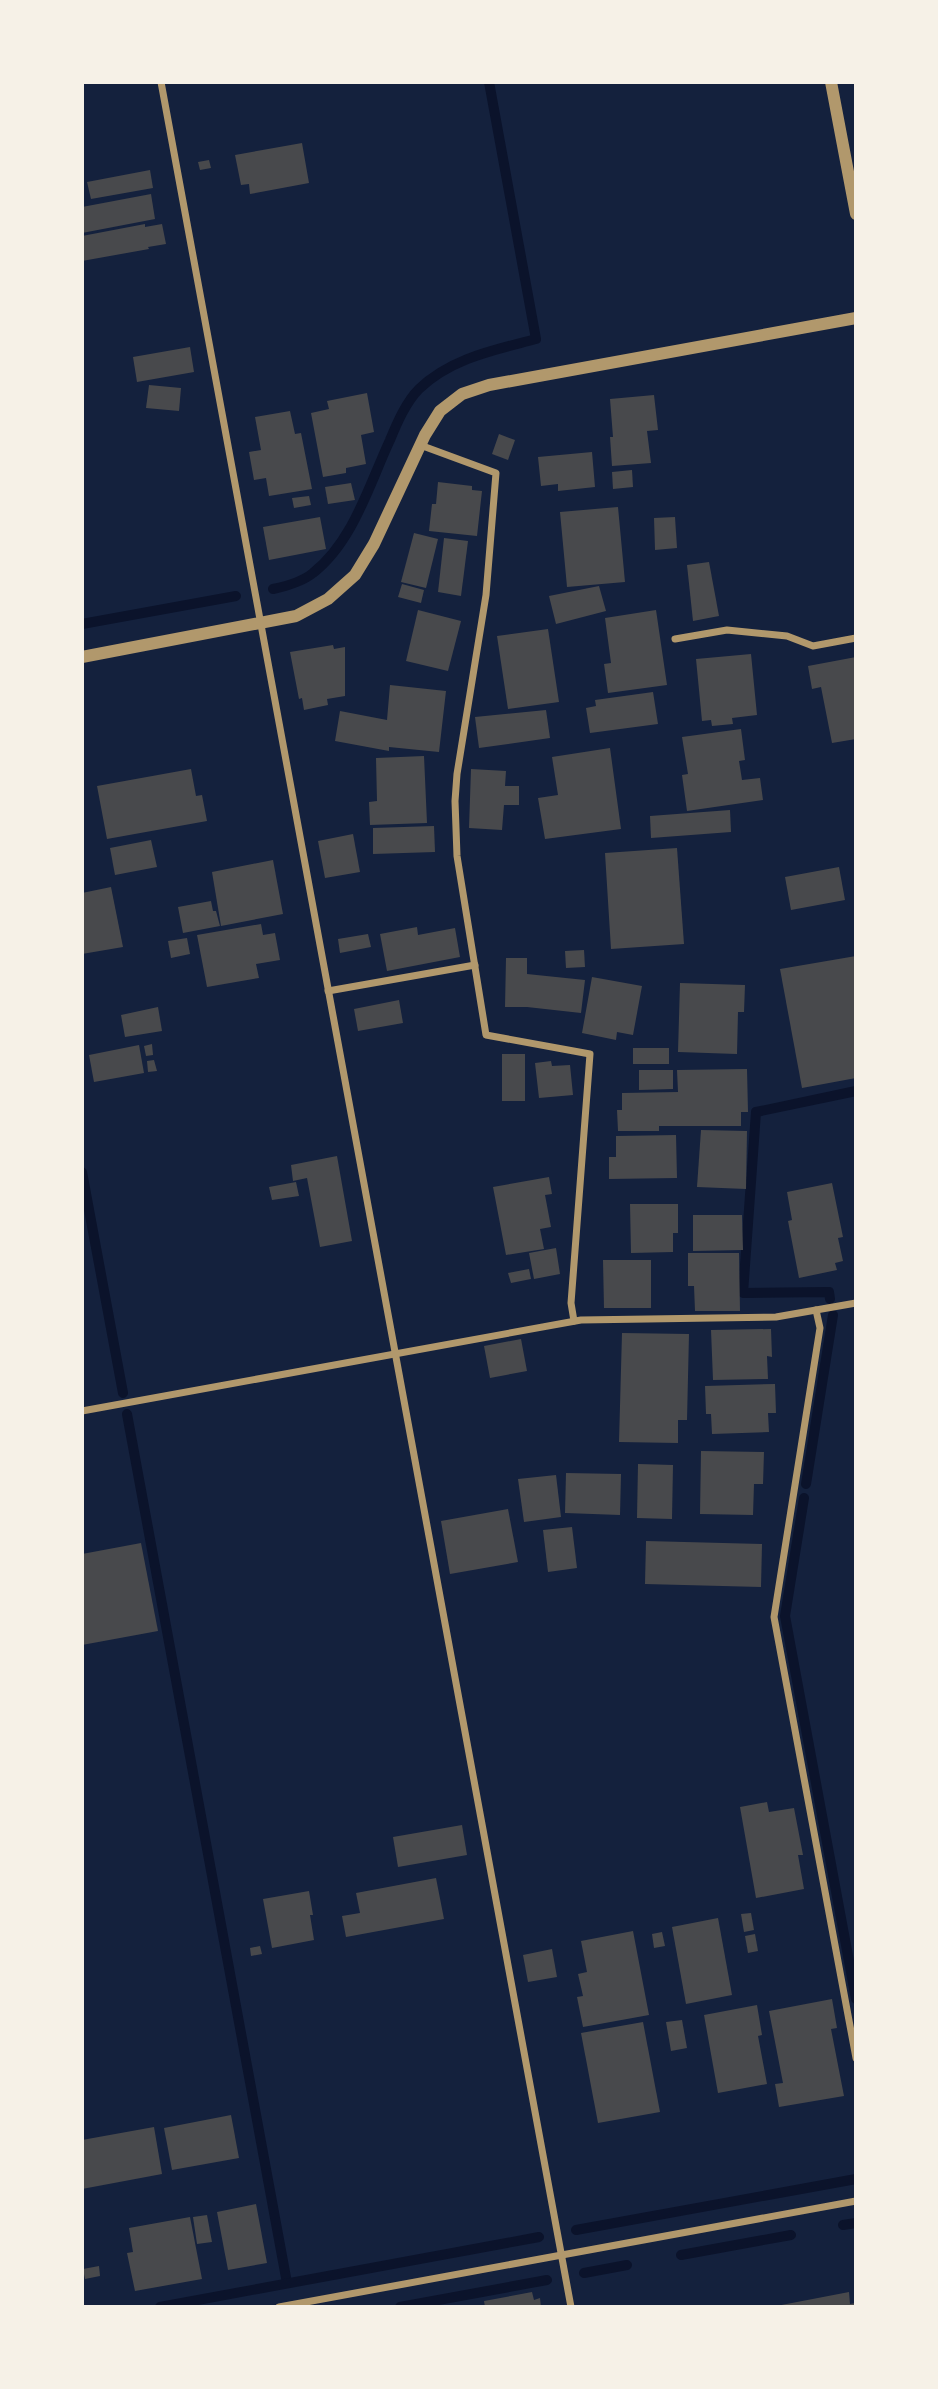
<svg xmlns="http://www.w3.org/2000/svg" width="938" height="2389" font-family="'Fira Sans',sans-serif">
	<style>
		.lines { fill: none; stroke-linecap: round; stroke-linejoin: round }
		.stream { stroke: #0b132b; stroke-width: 10 }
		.building { fill: #48494c }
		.minor { stroke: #b1986c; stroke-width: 7 }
		.tertiary { stroke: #b1986c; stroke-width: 12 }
	</style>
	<rect width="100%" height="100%" fill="#14213d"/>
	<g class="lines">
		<g class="stream">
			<path d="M273,589C287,586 302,582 313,573C353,542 369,485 390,440C397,423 406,402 419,389C451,358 495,350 536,339L489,82"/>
			<path d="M82,624L236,596"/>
			<path d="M82,1172L123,1393"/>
			<path d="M830,1299L829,1292L743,1293L756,1112L856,1091"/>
			<path d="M127,1414L287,2283"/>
			<path d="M806,1484L833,1315"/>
			<path d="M804,1498L785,1616L856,1999"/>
			<path d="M843,2225L856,2223"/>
			<path d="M576,2230L856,2179"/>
			<path d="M681,2255L791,2235"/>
			<path d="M584,2273L627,2265"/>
			<path d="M160,2307L539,2237"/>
			<path d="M400,2307L547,2280"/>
		</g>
	</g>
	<g class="building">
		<path d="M302,143L309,183L250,194L249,184L241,185L235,155Z"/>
		<path d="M209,160L211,168L200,170L198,162Z"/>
		<path d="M150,170L153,188L91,199L87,182Z"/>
		<path d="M151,194L155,219L82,233V207Z"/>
		<path d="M145,224V227L162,224L166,244L148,247L149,249L82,261V236Z"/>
		<path d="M190,347L194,372L137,382L133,357Z"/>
		<path d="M149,385L181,388L179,411L146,408Z"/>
		<path d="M367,393L374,432L361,435L366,464L346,468V473L323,477L311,413L329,409L327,401Z"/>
		<path d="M654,395L658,430L647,431L651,463L612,466L610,437H613L610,399Z"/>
		<path d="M290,411L295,434L301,433L312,489L269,496L266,478L254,480L249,452L261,450L255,417Z"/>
		<path d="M499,434L515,440L508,460L492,454Z"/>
		<path d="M592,452L595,487L558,491V484L541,486L538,457Z"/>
		<path d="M632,470L633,487L613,489L612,472Z"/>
		<path d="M438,482L472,486V490L482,491L477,536L429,531L432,504H436Z"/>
		<path d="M351,483L355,500L328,504L325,487Z"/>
		<path d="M309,496L311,505L294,508L292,498Z"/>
		<path d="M618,507L625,582L567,587L560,512Z"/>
		<path d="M320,517L326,549L269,560L263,527Z"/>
		<path d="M675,517L677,548L655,550L654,518Z"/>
		<path d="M414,533L438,539L426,588L401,582Z"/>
		<path d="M444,538L468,541L461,596L438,592Z"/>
		<path d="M709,562L719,616L693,621L687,565Z"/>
		<path d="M402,584L424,590L421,603L398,597Z"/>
		<path d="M599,586L606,611L556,624L549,596Z"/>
		<path d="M418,610L461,621L448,671L406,661Z"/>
		<path d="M656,610L667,685L608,693L604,664L611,663L605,618Z"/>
		<path d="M548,629L559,702L508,709L497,636Z"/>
		<path d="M333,645L334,649L345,647V696L327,699L328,705L304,710L302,698L299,699L290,652Z"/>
		<path d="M751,654L757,715L732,718L733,724L712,726L711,720L702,721L696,659Z"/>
		<path d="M856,657V739L832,743L821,687L812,689L808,666Z"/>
		<path d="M390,685L446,691L439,752L389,747V751L335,741L340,711L387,720Z"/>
		<path d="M653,692L658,724L590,733L586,708L596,706L595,700Z"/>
		<path d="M546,710L550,738L479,748L475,717Z"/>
		<path d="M741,729L745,760L739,761L742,780L760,778L763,800L687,811L682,775L688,774L682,737Z"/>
		<path d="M610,748L621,829L545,839L538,798L558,795L552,757Z"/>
		<path d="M424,756L427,823L370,825L369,802L377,801L376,758Z"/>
		<path d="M191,769L196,796L202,795L207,821L107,839L97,786Z"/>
		<path d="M471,769L506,771L505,786H519V805H504L502,830L469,828Z"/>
		<path d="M730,810L731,832L651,838L650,816Z"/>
		<path d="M434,826L435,852L373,854V828Z"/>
		<path d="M353,834L360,872L325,878L318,841Z"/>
		<path d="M151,840L157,867L115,875L110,848Z"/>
		<path d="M677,848L684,944L611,949L605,853Z"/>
		<path d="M273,860L283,914L221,926L212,872Z"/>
		<path d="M839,867L845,900L791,910L785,877Z"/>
		<path d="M111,887L123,947L82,954V893Z"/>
		<path d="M211,901L213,911H216L220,926L183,933L178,907Z"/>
		<path d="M261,924L263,935L275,933L280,960L256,964L259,978L207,987L197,935Z"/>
		<path d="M417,927L418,935L455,928L460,957L387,971L380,934Z"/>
		<path d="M368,934L371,947L340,953L338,939Z"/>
		<path d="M187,938L190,954L171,958L168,941Z"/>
		<path d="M584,950L585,967L566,968L565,951Z"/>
		<path d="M856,956V1078L802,1088L780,969Z"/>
		<path d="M506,958H527V974L585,980L581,1013L527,1007H505Z"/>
		<path d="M592,977L642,986L633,1035L617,1032L616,1040L582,1033Z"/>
		<path d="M680,983L745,985L744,1012H738L737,1054L678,1052Z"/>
		<path d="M399,1000L403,1023L358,1031L354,1009Z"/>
		<path d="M158,1007L162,1031L125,1037L121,1015Z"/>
		<path d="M152,1044L153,1055L146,1056L144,1046Z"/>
		<path d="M139,1045L144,1073L94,1082L89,1055Z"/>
		<rect x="633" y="1048" width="36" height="16"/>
		<rect x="502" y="1054" width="23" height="47"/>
		<path d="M154,1060L157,1071L148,1072L147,1061Z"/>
		<path d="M551,1061L552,1066L570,1065L573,1095L539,1098L535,1063Z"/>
		<path d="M747,1069L748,1112H741V1126H659V1131H618L617,1110H622V1093L678,1092L677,1070Z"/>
		<path d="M639,1070H673V1089L639,1090Z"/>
		<path d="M701,1130L747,1131L746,1189L697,1187Z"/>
		<path d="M676,1135L677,1178L609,1179V1157H616V1136Z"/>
		<path d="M337,1156L352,1241L320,1247L307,1178L293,1181L291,1165Z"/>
		<path d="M549,1177L552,1194L545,1195L551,1227L540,1229L544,1249L506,1255L493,1187Z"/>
		<path d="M296,1182L299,1196L272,1200L269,1187Z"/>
		<path d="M832,1183L843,1237L838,1238L843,1261L835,1263L837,1270L799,1278L788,1221L792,1220L787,1192Z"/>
		<path d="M630,1204H678V1233H673V1252L631,1253Z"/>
		<path d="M693,1215H742L743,1250L693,1251Z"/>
		<path d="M556,1248L560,1274L534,1279L529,1253Z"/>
		<path d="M688,1253H739L740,1311H695L694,1286H688Z"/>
		<path d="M603,1260H651V1308H604Z"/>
		<path d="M529,1269L531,1279L511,1283L508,1273Z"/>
		<path d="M771,1329L772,1357L767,1356L768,1379L713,1380L711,1330Z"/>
		<path d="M622,1333L689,1334L687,1420H678V1443L619,1442Z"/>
		<path d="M521,1339L527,1371L490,1378L484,1346Z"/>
		<path d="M775,1384L776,1413H768L769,1432L712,1434L711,1414H706L705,1386Z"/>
		<path d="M701,1451L764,1452L763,1484H754L753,1515L700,1514Z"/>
		<path d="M638,1464L673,1465L672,1519L637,1518Z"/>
		<path d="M566,1473L621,1474L620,1515L565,1513Z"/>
		<path d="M556,1475L561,1517L524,1522L518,1479Z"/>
		<path d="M508,1509L518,1562L450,1574L441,1521Z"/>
		<path d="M572,1527L577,1568L548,1572L543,1530Z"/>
		<path d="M646,1541L762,1544L761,1587L645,1584Z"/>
		<path d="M141,1543L158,1631L82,1645V1554Z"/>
		<path d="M767,1802L769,1812L794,1808L803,1855H798L804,1889L756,1898L740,1807Z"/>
		<path d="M462,1825L467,1855L398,1867L393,1837Z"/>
		<path d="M436,1878L444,1919L346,1937L342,1916L360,1913L356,1893Z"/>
		<path d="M309,1891L313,1915H310L314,1940L272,1948L263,1899Z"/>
		<path d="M751,1913L754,1930L744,1932L741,1914Z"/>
		<path d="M718,1918L732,1995L686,2004L672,1927Z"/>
		<path d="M633,1931L649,2015L583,2027L577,1997L583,1996L578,1974L587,1972L581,1941Z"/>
		<path d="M662,1932L665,1946L654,1948L652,1934Z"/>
		<path d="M755,1934L758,1951L748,1953L745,1936Z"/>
		<path d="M260,1946L262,1954L251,1956L250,1948Z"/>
		<path d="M552,1949L557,1977L528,1982L523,1955Z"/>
		<path d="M832,1999L837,2028L831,2029L844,2096L779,2107L775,2084L783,2083L769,2011Z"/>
		<path d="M757,2005L762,2035L758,2036L767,2084L718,2093L704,2015Z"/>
		<path d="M682,2020L687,2048L671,2051L666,2022Z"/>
		<path d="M643,2022L660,2112L598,2123L581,2033Z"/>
		<path d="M231,2115L239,2158L172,2170L164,2128Z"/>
		<path d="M154,2127L162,2174L82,2189V2140Z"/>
		<path d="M256,2204L267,2263L228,2270L217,2212Z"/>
		<path d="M207,2215L212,2242L197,2244L193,2217Z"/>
		<path d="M190,2217L202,2279L135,2291L127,2253L133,2252L129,2228Z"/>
		<path d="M99,2266L100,2276L85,2279L83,2269Z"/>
		<path d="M532,2292L534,2300L540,2298L541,2307H485L484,2301Z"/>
		<path d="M849,2292L850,2304L856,2303V2307H771Z"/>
	</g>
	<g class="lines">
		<g class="minor">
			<path d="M161,82L571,2307"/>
			<path d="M420,445L496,473L486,595L457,774L455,801L457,856L486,1035L590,1054L571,1303L574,1321"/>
			<path d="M675,639L727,630L787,636L813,646L856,638"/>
			<path d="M328,991L475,965"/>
			<path d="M816,1310L820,1328L774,1617L856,2058"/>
			<path d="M82,1411L581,1320L776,1317L856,1303"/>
			<path d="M279,2307L856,2201"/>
		</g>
		<g class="tertiary">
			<path d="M831,82L856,214"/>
			<path d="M82,657L296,616L328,599L355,575L374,544L425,435L440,411L462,394L489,385L856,318"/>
		</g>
	</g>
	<rect width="938" height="2389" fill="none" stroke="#f6f1e7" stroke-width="168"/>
</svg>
